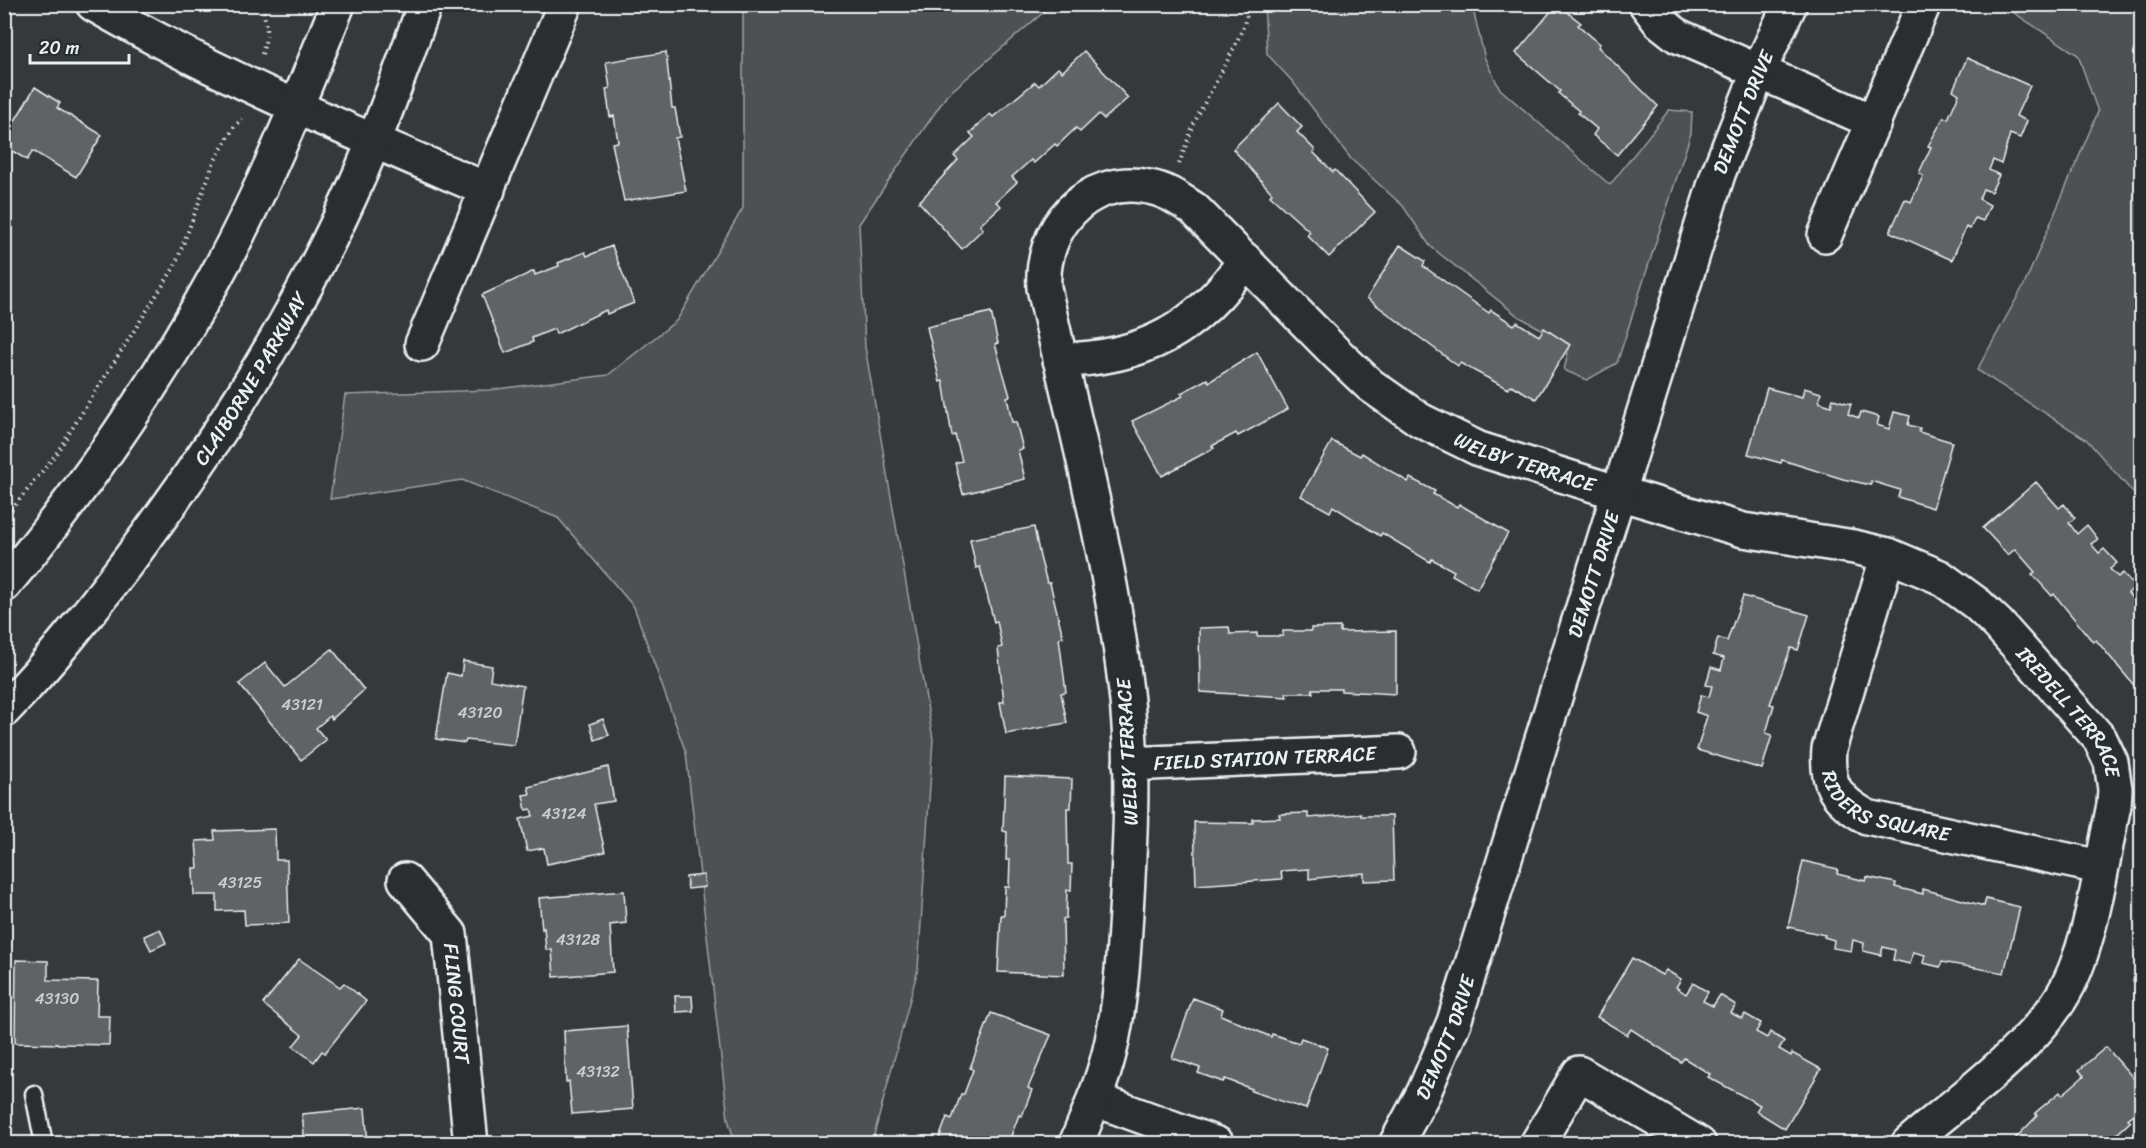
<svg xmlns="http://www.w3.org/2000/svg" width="2146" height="1148" font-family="Sriracha,sans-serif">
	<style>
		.green { fill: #4d5152; stroke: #9aa1a5; stroke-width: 1.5 }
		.building { fill: #5f6365; stroke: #e8f1f8; stroke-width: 1.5 }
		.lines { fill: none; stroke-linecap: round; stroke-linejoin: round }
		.service-casing { stroke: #e8f1f8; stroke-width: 21 }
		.minor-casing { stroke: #e8f1f8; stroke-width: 38 }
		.tertiary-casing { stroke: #e8f1f8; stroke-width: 38 }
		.secondary-casing { stroke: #e8f1f8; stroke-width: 38 }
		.path { stroke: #e8f1f8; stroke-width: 4; stroke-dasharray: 1.5 4.5; stroke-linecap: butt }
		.service { stroke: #2a2d2e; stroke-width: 16 }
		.minor { stroke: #2a2d2e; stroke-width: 33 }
		.tertiary { stroke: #2a2d2e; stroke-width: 33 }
		.secondary { stroke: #2a2d2e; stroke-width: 33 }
		.labels { text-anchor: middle; stroke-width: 5; stroke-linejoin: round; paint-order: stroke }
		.number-label { font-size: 16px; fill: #c6ced3 }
		.street-label { font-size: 20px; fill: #e8f1f8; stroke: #2a2d2e }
	</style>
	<rect width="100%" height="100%" fill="#35393a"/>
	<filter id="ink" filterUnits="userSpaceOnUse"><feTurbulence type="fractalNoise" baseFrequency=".0167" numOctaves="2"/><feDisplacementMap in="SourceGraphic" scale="12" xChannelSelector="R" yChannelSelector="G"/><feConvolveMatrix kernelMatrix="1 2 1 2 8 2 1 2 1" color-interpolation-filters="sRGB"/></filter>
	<g filter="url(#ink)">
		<g class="green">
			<path d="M743,5H1052L947,95L859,224L865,347L933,739L918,969L872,1143H735L728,1119L686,753L634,607L558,518L462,480L330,499L345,395L489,390L608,375L677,320L743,208Z"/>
			<path d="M1264,5H1472L1485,59L1500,89L1610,185L1669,110L1692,112L1691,133L1617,363L1587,380L1564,370L1570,345L1518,316L1430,246L1403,206L1351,159L1292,81L1267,54Z"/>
			<path d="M2002,5H2141V502L2086,439L1977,370L2025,283L2098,112L2078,55Z"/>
		</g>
		<g class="building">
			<path d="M1557,4L1581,23L1578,25L1600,44L1598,47L1658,106L1617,155L1593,135L1597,129L1578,113L1579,111L1558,93L1560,91L1516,53Z"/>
			<path d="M1084,51L1128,98L1104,119L1099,114L1080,132L1076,128L1057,146L1055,144L1034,163L1031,160L1012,177L1017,182L996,202L1001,206L980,225L983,229L962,249L919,202L958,160L954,156L974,137L970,133L990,114L993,117L1035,82L1039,86L1058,68L1062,72Z"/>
			<path d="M666,52L672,108H675L680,137L675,138L686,191L624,201L612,143L618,142L614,116L610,117L606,89L610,88L606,62Z"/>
			<path d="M1967,58L2030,86L2016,116L2027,121L2020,138L2010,134L2001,164L1993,160L1989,170L1999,175L1991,192L1983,189L1979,199L1990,205L1983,221L1975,218L1970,229L1966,227L1952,260L1890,232L1905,199L1911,202L1923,176L1919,173L1931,147L1928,146L1944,117L1948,119L1959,94L1953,90Z"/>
			<path d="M35,87L60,103L57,108L102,135L76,177L33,151L27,160L4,146V139Z"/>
			<path d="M1279,103L1302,127L1297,132L1315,150L1313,152L1333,172L1335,170L1375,212L1329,257L1307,235L1310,232L1270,196L1272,193L1233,149Z"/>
			<path d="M1400,245L1425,261L1423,266L1489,313L1491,310L1514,325L1517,322L1539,336L1544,328L1570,345L1536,399L1511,385L1508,389L1460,363L1458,366L1367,298Z"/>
			<path d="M612,246L634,303L607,314L606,310L556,334L554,329L532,338L533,342L505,353L482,295L534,271L535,275L559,266L558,263L585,252L587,256Z"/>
			<path d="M991,312L998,343L995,344L1010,396L1007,397L1012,422H1016L1023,449L1018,450L1025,479L963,494L955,463L962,461L955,435L952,436L943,381L940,382L927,327Z"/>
			<path d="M1257,352L1288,409L1238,436L1236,433L1212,446L1214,448L1162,476L1132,421L1183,396L1181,393L1207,379L1209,382Z"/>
			<path d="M1767,388L1802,397L1804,388L1821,393L1819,402L1831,406L1833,399L1851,404L1848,414L1859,418L1861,412L1879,417L1877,425L1889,429L1894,412L1910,416L1908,425L1920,428L1919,432L1952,442L1933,508L1898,497L1900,490L1871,481V485L1843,479L1782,460L1781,463L1748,454Z"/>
			<path d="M1332,441L1360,456L1362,453L1408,482L1410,478L1435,491L1433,494L1457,507L1459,504L1508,533L1477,589L1452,575L1454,571L1432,559L1430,562L1382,533L1380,536L1333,506L1330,512L1301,496Z"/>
			<path d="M2036,482L2059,508L2064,504L2075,518L2069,523L2077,534L2087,525L2098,539L2091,544L2099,553L2104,549L2117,563L2110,569L2118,577L2123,573L2135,587L2128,593L2136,603L2142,598V686L2137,689L2096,640L2093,642L2054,594L2052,596L2032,574L2035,572L2015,549L2008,555L1983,528Z"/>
			<path d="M1034,527L1040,557L1047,583H1050L1063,637L1059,638L1066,692L1061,693L1067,723L1006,734L1000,702H1004L998,648L1002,647L997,621L994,622L980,567L976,568L970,539Z"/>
			<path d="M1743,596L1809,615L1798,650L1791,648L1770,704L1774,705L1766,733L1772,735L1762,769L1697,750L1707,716L1696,712L1701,695L1709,697L1712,686L1706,685L1711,667L1721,670L1724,658L1713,655L1718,638L1727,641Z"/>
			<path d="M1229,627L1230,634L1257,633V636H1283V631H1311V628L1340,627V632L1396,631V694L1341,691V689H1312L1313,693H1286L1287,697L1200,692L1199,628Z"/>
			<path d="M332,649L364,690L332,719L330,716L316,728L326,740L301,760L239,684L265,663L285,687Z"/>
			<path d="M463,661L492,666L490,680L523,686L514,745L466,740L465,743L436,739L447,673L461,676Z"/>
			<path d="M603,719L609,735L595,740L590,724Z"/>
			<path d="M608,767L614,801L594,804L605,852L547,864L544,848L527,851L520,819L533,816L531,809L526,810L523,795L530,794L528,787Z"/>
			<path d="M1005,776L1072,779L1071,808H1067L1068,864H1072L1071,890H1067L1066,918L1063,919L1064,975L998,972L1001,915H1004L1005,887H1009L1010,860H1006L1007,832L1003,831Z"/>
			<path d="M1308,813V818L1361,814V816H1392L1394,880L1364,881V873L1309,879V869L1281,871L1282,879L1196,885L1194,822L1253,823V819L1280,818L1279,814Z"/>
			<path d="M275,829L276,860H287L289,923L245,925L244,910L217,911V895H194L193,868H198L196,841L215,840L214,831Z"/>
			<path d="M1803,861L1838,869L1837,874L1866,881L1867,877L1896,883L1895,887L1923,894V889L1984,906L1986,899L2020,907L2004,973L1942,962L1940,967L1923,963L1925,955L1913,952L1910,964L1893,960L1895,950L1883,947L1881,955L1863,951L1864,943L1853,940L1851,951L1833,948L1834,940L1824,937L1825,935L1788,927Z"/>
			<path d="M704,875L705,887L688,889L686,877Z"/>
			<path d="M624,891L626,923L610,925L613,972L554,977L552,950H546L544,928L542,929L539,898Z"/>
			<path d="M160,929L166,943L151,950L144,936Z"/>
			<path d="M2141,947H2142V983L2133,981Z"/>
			<path d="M1632,958L1662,975L1666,970L1681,979L1676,987L1686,994L1693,983L1708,992L1703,1001L1713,1006L1720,995L1736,1005L1731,1013L1742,1019L1745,1014L1761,1023L1756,1032L1767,1038L1770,1032L1784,1041L1779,1049L1791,1056L1792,1053L1821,1069L1785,1129L1756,1111L1760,1105L1708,1077L1710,1074L1684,1058L1681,1062L1631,1029L1627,1035L1597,1017Z"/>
			<path d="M299,959L340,987L344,983L366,1001L325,1053L322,1051L314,1062L293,1046L302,1035L263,1004Z"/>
			<path d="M16,960L48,961V980L98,981L97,1016H110L109,1045L15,1043Z"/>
			<path d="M675,996H692L693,1011L676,1012Z"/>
			<path d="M1193,998L1223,1009L1221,1015L1271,1037L1272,1034L1299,1043L1301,1038L1328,1048L1306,1109L1251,1091L1252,1089L1225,1079L1223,1082L1198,1073L1200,1068L1172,1058Z"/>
			<path d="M991,1013L1051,1035L1028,1088L1032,1090L1022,1116L1019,1115L1008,1144H937L947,1117L952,1119L961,1094H964L973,1070L970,1068Z"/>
			<path d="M627,1026L633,1109L572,1114L569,1081L566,1082L564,1031Z"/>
			<path d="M2106,1047L2142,1088V1107L2128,1119L2131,1121L2106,1144H2010L2037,1116L2035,1113L2060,1092L2062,1095L2084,1076L2079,1070Z"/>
			<path d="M365,1108L368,1144H305L302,1114Z"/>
		</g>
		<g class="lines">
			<defs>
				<path id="service" d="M34,1094L44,1144"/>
				<g id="minor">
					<path d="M93,4C219,77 355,133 488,190"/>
					<path d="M1646,4L1659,21L1678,36L1874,122"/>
					<path d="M1825,235L1922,8"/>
					<path d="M422,344L565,4"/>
					<path d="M1060,360C1143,359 1198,329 1245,260"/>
					<path id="s1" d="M1888,555L1829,749C1826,785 1836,800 1867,817L2100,867"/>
					<path id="s2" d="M1130,764L1399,752"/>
					<path id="s3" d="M405,880L450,934L471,1144"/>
					<path d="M1094,1099L1217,1144"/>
					<path id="s4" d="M1076,1144C1090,1110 1105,1076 1112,1041C1122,993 1124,945 1127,896C1131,826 1134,754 1125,683C1109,550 1073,419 1044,288C1040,229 1086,174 1149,187C1167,190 1180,200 1194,209L1335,352L1370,385L1420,420L1479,449L1619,493L1743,530L1854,547L1888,555L1940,577L1977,604L1998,624L2100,739L2111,762L2115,789L2114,805C2102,860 2092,943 2065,991C2035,1046 1956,1102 1908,1144"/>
					<path d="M1537,1144L1579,1073L1699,1144"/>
				</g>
				<g id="tertiary">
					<path id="s5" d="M1396,1144L1424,1092L1454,1022L1718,174L1758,73L1790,4"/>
				</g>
				<g id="secondary">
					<path d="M4,585C84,489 155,387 215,278C263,191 301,97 338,4"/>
					<path id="s6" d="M4,710C51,662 92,609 132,556C212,450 284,336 341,216C374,147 399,76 425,4"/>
				</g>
			</defs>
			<use href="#service" class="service-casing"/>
			<use href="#minor" class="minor-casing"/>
			<use href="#tertiary" class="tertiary-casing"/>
			<use href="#secondary" class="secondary-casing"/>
			<g class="path">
				<path d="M262,54L267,35L263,4"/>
				<path d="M1179,164C1184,150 1189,137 1194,124C1205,98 1251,27 1248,4"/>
				<path d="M4,519L56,454L175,266L214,162L234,127L242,119"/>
			</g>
			<use href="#service" class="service"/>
			<use href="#minor" class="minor"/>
			<use href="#tertiary" class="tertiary"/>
			<use href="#secondary" class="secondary"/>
		</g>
	</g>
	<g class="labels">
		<g class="number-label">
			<text x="302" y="710">43121</text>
			<text x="480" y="718">43120</text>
			<text x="564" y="819">43124</text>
			<text x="240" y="888">43125</text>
			<text x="578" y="945">43128</text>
			<text x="57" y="1004">43130</text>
			<text x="598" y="1077">43132</text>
		</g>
		<g class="street-label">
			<text dy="7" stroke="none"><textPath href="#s5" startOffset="1090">DEMOTT DRIVE</textPath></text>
			<text dy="7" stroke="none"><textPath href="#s6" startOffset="414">CLAIBORNE PARKWAY</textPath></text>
			<text dy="7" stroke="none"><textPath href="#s4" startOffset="1515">WELBY TERRACE</textPath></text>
			<text dy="7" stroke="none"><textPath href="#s5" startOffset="604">DEMOTT DRIVE</textPath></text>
			<text dy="7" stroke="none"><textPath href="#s4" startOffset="2136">IREDELL TERRACE</textPath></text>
			<text transform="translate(1127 752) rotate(-93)" y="7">WELBY TERRACE</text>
			<text dy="7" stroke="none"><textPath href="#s2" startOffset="135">FIELD STATION TERRACE</textPath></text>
			<text dy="7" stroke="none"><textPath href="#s1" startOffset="298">RIDERS SQUARE</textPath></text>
			<text dy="7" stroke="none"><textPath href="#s3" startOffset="140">FLING COURT</textPath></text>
			<text dy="7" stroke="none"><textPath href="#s5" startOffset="118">DEMOTT DRIVE</textPath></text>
		</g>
	</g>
	<rect width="2146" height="1148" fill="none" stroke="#2a2d2e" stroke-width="24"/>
	<rect x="12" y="12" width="2122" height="1124" fill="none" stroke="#e8f1f8" stroke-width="2" filter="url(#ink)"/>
	<path d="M30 54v9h99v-9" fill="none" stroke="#e8f1f8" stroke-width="3"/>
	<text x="39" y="54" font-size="18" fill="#e8f1f8" stroke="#2a2d2e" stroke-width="4.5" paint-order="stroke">20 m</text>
</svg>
